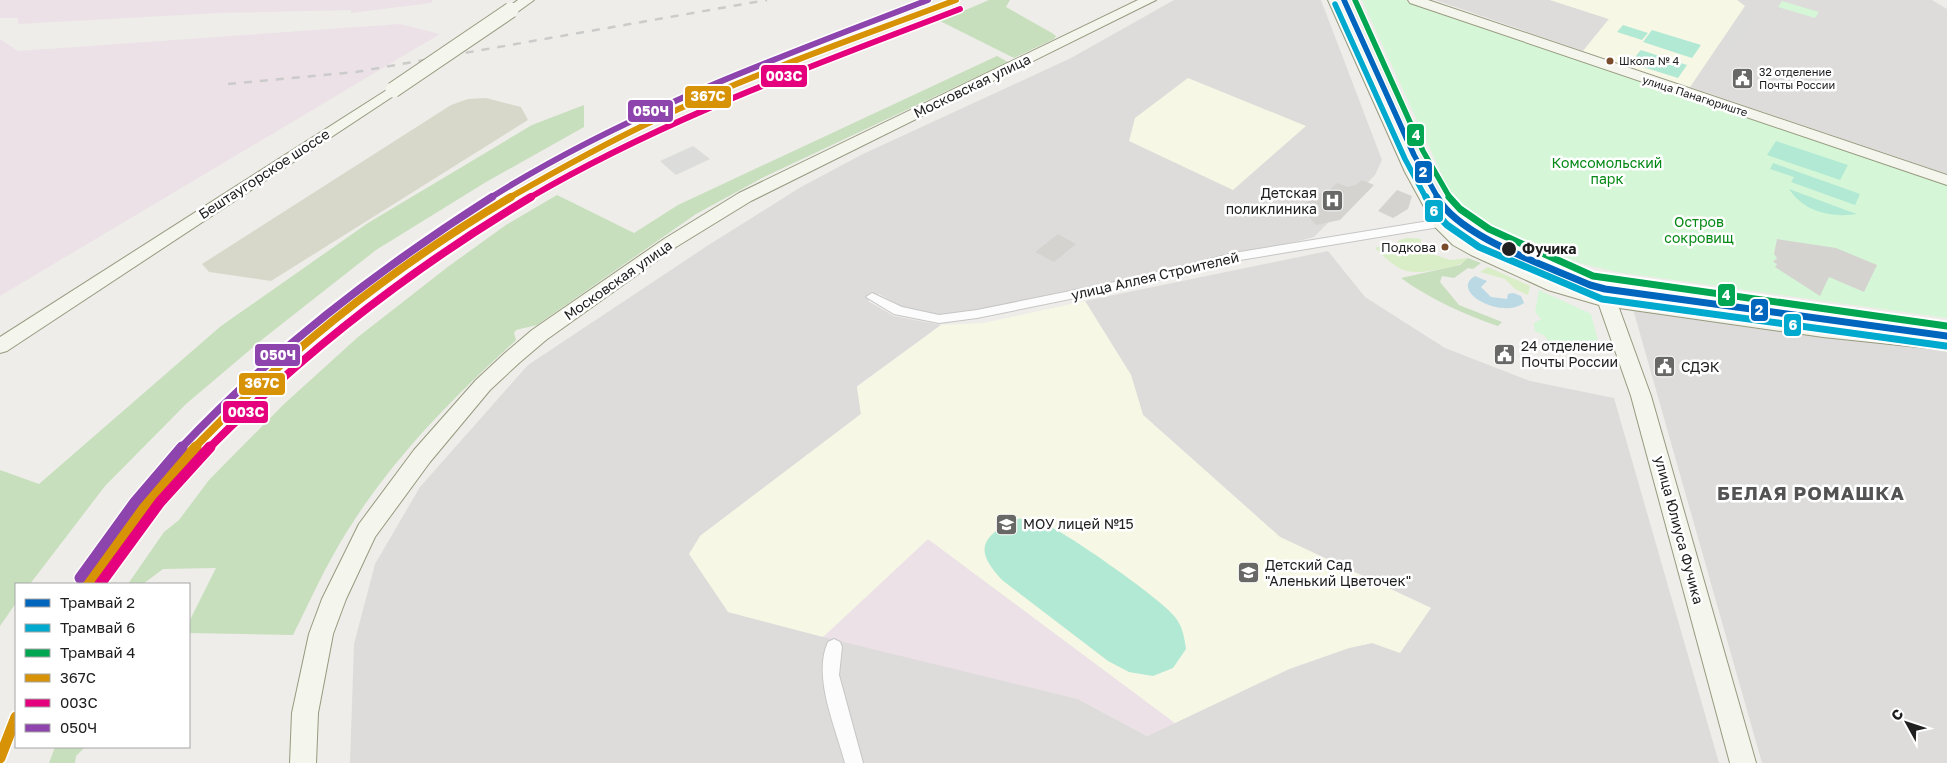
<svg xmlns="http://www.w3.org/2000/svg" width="1947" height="763" font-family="'Golos Text',sans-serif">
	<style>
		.residential { fill: #dddcda }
		.industrial { fill: #ece1e7 }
		.education { fill: #f7f7e5 }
		.religious { fill: #dcdcda }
		.construction { fill: #d8d8ca }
		.grass { fill: #d9eec6 }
		.forest { fill: #c7dfbc }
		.park { fill: #d5f6d7 }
		.pitch { fill: #b1e9d4 }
		.water { fill: #bad9e4 }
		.building { fill: #d5d3d0 }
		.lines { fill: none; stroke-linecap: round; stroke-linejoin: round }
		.street-casing { stroke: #c7c6c5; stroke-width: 2 }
		.secondary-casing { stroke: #979a7f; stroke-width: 2 }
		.street { fill: #fcfcfc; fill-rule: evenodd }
		.secondary { fill: #f4f5ec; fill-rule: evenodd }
		.rail { stroke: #cbcbca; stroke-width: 2.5; stroke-dasharray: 8 8; stroke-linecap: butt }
		.secondary-bridge-casing { stroke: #979a7f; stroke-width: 17; stroke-linecap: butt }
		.secondary-bridge { stroke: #f4f5ec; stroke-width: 15 }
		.rail-1-far2-casing { stroke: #fff; stroke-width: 9 }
		.rail-1-far1-casing { stroke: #fff; stroke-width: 12 }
		.rail-1-casing { stroke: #fff; stroke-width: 14 }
		.rail-2-far2-casing { stroke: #fff; stroke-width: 9 }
		.rail-2-far1-casing { stroke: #fff; stroke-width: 12 }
		.rail-2-casing { stroke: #fff; stroke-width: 14 }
		.rail-3-far2-casing { stroke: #fff; stroke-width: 9 }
		.rail-3-far1-casing { stroke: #fff; stroke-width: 12 }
		.rail-3-casing { stroke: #fff; stroke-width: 14 }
		.rail-1-far2 { stroke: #d79205; stroke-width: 6 }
		.rail-1-far1 { stroke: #d79205; stroke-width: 8 }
		.rail-1 { stroke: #d79205; stroke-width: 11 }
		.rail-2-far2 { stroke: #e5007d; stroke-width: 6 }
		.rail-2-far1 { stroke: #e5007d; stroke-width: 8 }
		.rail-2 { stroke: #e5007d; stroke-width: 11 }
		.rail-3-far2 { stroke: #8e44ad; stroke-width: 6 }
		.rail-3-far1 { stroke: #8e44ad; stroke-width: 8 }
		.rail-3 { stroke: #8e44ad; stroke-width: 11 }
		.tram-1-far1-casing { stroke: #fff; stroke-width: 8 }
		.tram-1-casing { stroke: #fff; stroke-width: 11 }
		.tram-2-far1-casing { stroke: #fff; stroke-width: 8 }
		.tram-2-casing { stroke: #fff; stroke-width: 11 }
		.tram-3-far1-casing { stroke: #fff; stroke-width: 8 }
		.tram-3-casing { stroke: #fff; stroke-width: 11 }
		.tram-1-far1 { stroke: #0065bd; stroke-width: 5.5 }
		.tram-1 { stroke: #0065bd; stroke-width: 7 }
		.tram-2-far1 { stroke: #00a9ce; stroke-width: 5.5 }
		.tram-2 { stroke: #00a9ce; stroke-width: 7 }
		.tram-3-far1 { stroke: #00a651; stroke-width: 5.5 }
		.tram-3 { stroke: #00a651; stroke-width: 7 }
		.bus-dot { fill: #7a4b2a; stroke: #fff; stroke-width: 2 }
		.stop-dot { fill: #202020; stroke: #fff; stroke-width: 2 }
		.labels { text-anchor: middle; stroke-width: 5; stroke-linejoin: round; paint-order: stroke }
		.far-bus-label { font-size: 11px; fill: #202020; stroke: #fff; text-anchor: start }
		.far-poi-label { font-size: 11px; fill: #202020; stroke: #fff; text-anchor: start }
		.far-street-label { font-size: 11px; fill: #202020; stroke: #fff }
		.bus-label { font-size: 13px; fill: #202020; stroke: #fff; text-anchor: end }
		.street-label { font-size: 14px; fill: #202020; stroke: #fff }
		.park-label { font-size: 14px; fill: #048815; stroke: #fff }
		.poi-label { font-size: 14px; fill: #202020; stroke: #fff; text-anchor: start }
		.stop-label { font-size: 14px; font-weight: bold; fill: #202020; stroke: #fff; text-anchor: start }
		.district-label { font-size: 19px; font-weight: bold; letter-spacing: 1px; fill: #535353; stroke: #fff }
		.line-badge { stroke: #fff; stroke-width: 2 }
		.badge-label { font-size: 14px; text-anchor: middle; font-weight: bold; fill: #fff }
	</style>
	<rect width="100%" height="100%" fill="#eeede9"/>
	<g class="residential">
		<path d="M1174,0H1321L1382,160L1375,175L1314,237L1234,257L975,311L939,315L903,307L879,294L868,301L894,316L941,325L857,386L861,414L700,536L728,612L1078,699L1147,736L1289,669L1349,648L1372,643L1431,608L1280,537L1143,415L1131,375L1085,301L1328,251L1365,297L1445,348L1530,381L1614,398L1719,763H350L354,644L375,564L420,487L528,365L707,246L801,187L863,154L1071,58Z"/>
		<path d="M1435,0H1550L1609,19L1583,51Z"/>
		<path d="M1737,0H1932L1947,9V174L1690,87L1744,6Z"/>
		<path d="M1633,309L1947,350V763H1762Z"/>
	</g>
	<g class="industrial">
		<path d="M0,0H433L431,3L351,13V10L219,13L18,24V18H0Z"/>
		<path d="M400,24L440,34L0,296V39L18,51Z"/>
		<path d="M928,539L1175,723L1147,736L1078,699L823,637Z"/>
	</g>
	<g class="education">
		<path d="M1550,0H1737L1745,6L1690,87L1583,51L1609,19Z"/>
		<path d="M1188,78L1306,126L1233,190L1129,141L1135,118Z"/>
		<path d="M1085,301L1131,375L1143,415L1280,537L1431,608L1400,653L1372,643L1349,648L1289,669L1175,723L928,539L823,637L728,612L689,554L700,536L861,414L857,387L941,325L984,323Z"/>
	</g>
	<g class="religious">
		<path d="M1746,9L1758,12L1733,48L1720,45Z"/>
		<path d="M693,146L710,159L676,175L660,161Z"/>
	</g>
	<path class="construction" d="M486,98L521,107L528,120L271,281L209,272L202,264L451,105L468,99Z"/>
	<g class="grass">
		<path d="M1408,238L1421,239L1420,250L1450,260L1468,258C1460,266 1452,267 1440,269C1405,276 1400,272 1375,248L1390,243L1397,244L1399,240Z"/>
		<path d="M1488,267L1530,286L1528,295L1515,289L1505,279L1480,272Z"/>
	</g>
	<g class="forest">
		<path d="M989,0H1010L1006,7L1052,33L1056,36L1054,39L1014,58L940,21Z"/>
		<path d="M997,56L1008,62L764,177L696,214L537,325L516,330L514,333L516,340L512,344C450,400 390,462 346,533C326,565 310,601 293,635L189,633V622L216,568L163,569L143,584H128L164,532L179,520L209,480L283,405L358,337L449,266L506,225L557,195L634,233L678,205Z"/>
		<path d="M584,105V127L486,182L376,250L264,338L186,404L105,486L30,584H16V603L0,626V470L39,484L221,326L368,223L532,125Z"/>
		<path d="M1468,258L1481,263L1473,269L1468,268L1454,278L1442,276L1440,282L1459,305L1502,322L1498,326C1465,315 1430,299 1401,278L1460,265Z"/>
		<path d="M55,747H85L76,756L75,763H49Z"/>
	</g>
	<g class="park">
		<path d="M1362,0H1405L1947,184V318L1617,272L1579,263L1486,225L1459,202L1449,190Z"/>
		<path d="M1782,1L1819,12L1815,18L1778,7Z"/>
		<path d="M1539,290L1591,314L1600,349L1548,341L1545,336L1535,331L1534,323L1541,319L1535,312Z"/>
	</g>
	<g class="pitch">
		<path d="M1623,25L1648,33L1642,40L1617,32Z"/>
		<path d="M1652,30L1701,45L1692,58L1643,42Z"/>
		<path d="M1641,50L1687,65L1678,78L1630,63Z"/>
		<path d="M1776,141L1848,165L1840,180L1767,155Z"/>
		<path d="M1773,163L1860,194L1855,205L1791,182L1794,177L1770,169Z"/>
		<path d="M1789,189L1851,212L1857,214C1832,218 1804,212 1789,189Z"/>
		<path d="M1013,519C1020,519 1029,518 1036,520C1055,524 1163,600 1175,617C1183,627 1184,637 1186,649L1173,668L1153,676L1129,672L1108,661L1002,580C974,550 981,539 1013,519Z"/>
	</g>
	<path class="water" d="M1475,276L1487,281L1481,287L1491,297L1507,299L1508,294L1513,293L1521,296L1524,303C1501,320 1449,291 1475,276Z"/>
	<g class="building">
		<path d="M1362,180L1374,185L1340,220L1316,225L1301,208L1317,192L1324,195L1337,183L1348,187L1356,185Z"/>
		<path d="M1397,190L1412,196L1408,209L1393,218L1378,211Z"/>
		<path d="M1058,234L1076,244L1054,262L1035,252Z"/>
		<path d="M1777,239L1836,248L1877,265L1864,292L1829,277L1820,296L1775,267L1777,264L1773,262L1777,258L1774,254Z"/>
	</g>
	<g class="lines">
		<defs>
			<g id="street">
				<path d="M1441,219L1447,223L1445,226L1234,261L1134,286L977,318L939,323L894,314L866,297L872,293L902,307L939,315L977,310L1134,278L1234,253Z"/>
				<path d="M834,639L840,642L842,647L839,675L863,763H845C836,728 812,676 828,642Z"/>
			</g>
			<g id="secondary">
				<path d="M518,0H534L516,13H506L504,10Z"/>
				<path d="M1138,0H1156L751,201L676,247L546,340L519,363L490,390L430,462L375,537L346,599L333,634L318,713L316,763H290L292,713L309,634L322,599L359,524L414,450L476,380L505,353L532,330L664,239L739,193Z"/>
				<path d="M1328,0H1342L1421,172L1448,220L1465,237L1483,247L1560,282L1589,291L1823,323L1947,336V350L1823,337L1619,308L1651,396L1756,763H1730L1631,396L1599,305L1548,290L1471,255L1453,245L1435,227L1405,172Z"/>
				<path d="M1408,0H1428L1947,175V185L1410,3Z"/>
				<path d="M393,86L398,87L400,90L398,93L7,351L0,353V337Z"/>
			</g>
		</defs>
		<use href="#street" class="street-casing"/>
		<use href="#secondary" class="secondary-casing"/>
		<use href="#street" class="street"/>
		<use href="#secondary" class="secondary"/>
		<path class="rail" d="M228,84L356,72L767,0"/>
		<defs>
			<path id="secondary-bridge" d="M393,90L511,10"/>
		</defs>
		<use href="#secondary-bridge" class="secondary-bridge-casing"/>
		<use href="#secondary-bridge" class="secondary-bridge"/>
		<defs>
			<path id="rail-1-far2" d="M509,198C556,171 604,144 653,121C751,74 854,39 956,0"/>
			<path id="rail-1-far1" d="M194,448C287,352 396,265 511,197"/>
			<g id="rail-1">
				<path d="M88,584L151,497L196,447"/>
				<path d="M0,758L16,717"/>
			</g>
			<path id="rail-2-far2" d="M529,198C665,118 813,66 960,9"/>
			<path id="rail-2-far1" d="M209,448C305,351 414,267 531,197"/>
			<path id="rail-2" d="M100,584L160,502L210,447"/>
			<path id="rail-3-far2" d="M490,198C626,112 778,58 928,0"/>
			<path id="rail-3-far1" d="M181,448C272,351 379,269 492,197"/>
			<path id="rail-3" d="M80,578L135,502L182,447"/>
		</defs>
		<use href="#rail-1-far2" class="rail-1-far2-casing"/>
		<use href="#rail-1-far1" class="rail-1-far1-casing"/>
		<use href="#rail-1" class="rail-1-casing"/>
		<use href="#rail-2-far2" class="rail-2-far2-casing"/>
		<use href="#rail-2-far1" class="rail-2-far1-casing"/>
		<use href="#rail-2" class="rail-2-casing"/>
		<use href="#rail-3-far2" class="rail-3-far2-casing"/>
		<use href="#rail-3-far1" class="rail-3-far1-casing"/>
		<use href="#rail-3" class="rail-3-casing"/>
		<use href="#rail-1-far2" class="rail-1-far2"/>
		<use href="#rail-1-far1" class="rail-1-far1"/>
		<use href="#rail-1" class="rail-1"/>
		<use href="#rail-2-far2" class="rail-2-far2"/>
		<use href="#rail-2-far1" class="rail-2-far1"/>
		<use href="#rail-2" class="rail-2"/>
		<use href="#rail-3-far2" class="rail-3-far2"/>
		<use href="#rail-3-far1" class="rail-3-far1"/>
		<use href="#rail-3" class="rail-3"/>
		<defs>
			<path id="tram-1-far1" d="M1344,0L1414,155L1438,198"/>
			<path id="tram-1" d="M1437,197C1460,238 1548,266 1590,285L1605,289L1947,336"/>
			<path id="tram-2-far1" d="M1335,4L1405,159L1426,198"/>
			<path id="tram-2" d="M1426,197L1432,209L1447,225L1479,247L1602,299L1946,346"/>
			<path id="tram-3-far1" d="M1355,0L1423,151L1450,198"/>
			<path id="tram-3" d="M1449,197L1460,209L1489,229L1593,276L1947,326"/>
		</defs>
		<use href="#tram-1-far1" class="tram-1-far1-casing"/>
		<use href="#tram-1" class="tram-1-casing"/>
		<use href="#tram-2-far1" class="tram-2-far1-casing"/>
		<use href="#tram-2" class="tram-2-casing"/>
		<use href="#tram-3-far1" class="tram-3-far1-casing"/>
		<use href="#tram-3" class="tram-3-casing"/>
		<use href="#tram-1-far1" class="tram-1-far1"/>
		<use href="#tram-1" class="tram-1"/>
		<use href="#tram-2-far1" class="tram-2-far1"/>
		<use href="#tram-2" class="tram-2"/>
		<use href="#tram-3-far1" class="tram-3-far1"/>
		<use href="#tram-3" class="tram-3"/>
	</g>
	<defs>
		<symbol id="civic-square" viewBox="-11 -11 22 22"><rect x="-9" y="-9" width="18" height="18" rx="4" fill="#686866" stroke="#fff"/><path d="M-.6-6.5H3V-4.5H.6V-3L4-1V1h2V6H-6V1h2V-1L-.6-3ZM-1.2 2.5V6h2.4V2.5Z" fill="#fff"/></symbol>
		<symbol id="hospital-square" viewBox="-11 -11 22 22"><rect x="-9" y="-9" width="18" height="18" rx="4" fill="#686866" stroke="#fff"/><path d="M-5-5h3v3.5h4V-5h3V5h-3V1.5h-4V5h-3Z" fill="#fff"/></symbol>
		<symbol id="school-square" viewBox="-11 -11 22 22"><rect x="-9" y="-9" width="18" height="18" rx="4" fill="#686866" stroke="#fff"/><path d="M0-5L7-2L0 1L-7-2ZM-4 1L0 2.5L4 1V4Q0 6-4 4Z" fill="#fff"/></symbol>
	</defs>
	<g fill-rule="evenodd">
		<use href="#civic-square" x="1730" y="66" width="25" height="25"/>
		<use href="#hospital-square" x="1320" y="188" width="25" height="25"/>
		<use href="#civic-square" x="1492" y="342" width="25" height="25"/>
		<use href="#civic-square" x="1652" y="354" width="25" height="25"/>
		<use href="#school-square" x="994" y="512" width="25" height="25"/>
		<use href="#school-square" x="1236" y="560" width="25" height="25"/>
	</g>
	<g class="bus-dot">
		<circle cx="1610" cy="61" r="4.5"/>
		<circle cx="1445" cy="247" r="4.5"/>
	</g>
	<circle class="stop-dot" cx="1509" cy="249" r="8"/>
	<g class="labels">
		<g class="far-bus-label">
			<text x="1619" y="65">Школа № 4</text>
		</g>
		<g class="far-poi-label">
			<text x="1759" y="76">32 отделение<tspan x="1759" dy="13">Почты России</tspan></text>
		</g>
		<g class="far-street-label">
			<text transform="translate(1695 96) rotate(18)" y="4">улица Панагюриште</text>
		</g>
		<g class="bus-label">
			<text x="1436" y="252">Подкова</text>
		</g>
		<g class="street-label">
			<text transform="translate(972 86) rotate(-26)" y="5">Московская улица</text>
			<text transform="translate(264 174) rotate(-33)" y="5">Бештаугорское шоссе</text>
			<text transform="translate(1155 276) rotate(-13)" y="5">улица Аллея Строителей</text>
			<text transform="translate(618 280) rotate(-35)" y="5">Московская улица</text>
			<text transform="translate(1679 530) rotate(75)" y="5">улица Юлиуса Фучика</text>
		</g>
		<g class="park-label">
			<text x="1607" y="168">Комсомольский<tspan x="1607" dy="16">парк</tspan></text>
			<text x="1699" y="227">Остров<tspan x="1699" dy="16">сокровищ</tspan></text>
		</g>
		<g class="poi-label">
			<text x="1317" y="198" text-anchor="end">Детская<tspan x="1317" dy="16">поликлиника</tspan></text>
			<text x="1521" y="351">24 отделение<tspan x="1521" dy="16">Почты России</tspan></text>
			<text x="1681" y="372">СДЭК</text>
			<text x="1023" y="529">МОУ лицей №15</text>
			<text x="1265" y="570">Детский Сад<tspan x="1265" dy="16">"Аленький Цветочек"</tspan></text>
		</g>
		<g class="stop-label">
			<text x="1522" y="254">Фучика</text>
		</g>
		<g class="district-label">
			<text x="1811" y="500">БЕЛАЯ РОМАШКА</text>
		</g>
	</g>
	<g class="line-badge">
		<rect x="760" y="64" width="48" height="24" rx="5" fill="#e5007d"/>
		<rect x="684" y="85" width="48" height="24" rx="5" fill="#d79205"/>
		<rect x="627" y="99" width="47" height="24" rx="5" fill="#8e44ad"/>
		<rect x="1406" y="123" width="19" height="24" rx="5" fill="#00a651"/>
		<rect x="1414" y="160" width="19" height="24" rx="5" fill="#0065bd"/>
		<rect x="1424" y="199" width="20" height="24" rx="5" fill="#00a9ce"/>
		<rect x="1717" y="283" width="19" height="24" rx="5" fill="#00a651"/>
		<rect x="1750" y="298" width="19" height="24" rx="5" fill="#0065bd"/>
		<rect x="1783" y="313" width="19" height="24" rx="5" fill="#00a9ce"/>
		<rect x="254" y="343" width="47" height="24" rx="5" fill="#8e44ad"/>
		<rect x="238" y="372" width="48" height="24" rx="5" fill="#d79205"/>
		<rect x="222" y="400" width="47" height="24" rx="5" fill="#e5007d"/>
	</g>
	<g class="badge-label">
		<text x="784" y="81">003С</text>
		<text x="708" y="101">367С</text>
		<text x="651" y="116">050Ч</text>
		<text x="1416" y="140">4</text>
		<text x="1423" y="177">2</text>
		<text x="1434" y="216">6</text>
		<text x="1726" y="300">4</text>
		<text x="1759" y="315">2</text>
		<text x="1793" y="330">6</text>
		<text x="278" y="360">050Ч</text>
		<text x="262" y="388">367С</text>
		<text x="246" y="417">003С</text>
	</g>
	<rect x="15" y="583" width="175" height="165" fill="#ffffff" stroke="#a6a6a6"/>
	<rect x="25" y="599" width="25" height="8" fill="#0065bd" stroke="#a6a6a6"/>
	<text x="60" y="608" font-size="15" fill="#202020">Трамвай 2</text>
	<rect x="25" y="624" width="25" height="8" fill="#00a9ce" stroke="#a6a6a6"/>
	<text x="60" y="633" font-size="15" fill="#202020">Трамвай 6</text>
	<rect x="25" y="649" width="25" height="8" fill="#00a651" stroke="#a6a6a6"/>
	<text x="60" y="658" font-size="15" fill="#202020">Трамвай 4</text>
	<rect x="25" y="674" width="25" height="8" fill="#d79205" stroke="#a6a6a6"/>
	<text x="60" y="683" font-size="15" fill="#202020">367С</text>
	<rect x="25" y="699" width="25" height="8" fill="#e5007d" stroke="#a6a6a6"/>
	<text x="60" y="708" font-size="15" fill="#202020">003С</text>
	<rect x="25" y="724" width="25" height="8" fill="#8e44ad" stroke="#a6a6a6"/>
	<text x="60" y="733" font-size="15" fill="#202020">050Ч</text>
	<g transform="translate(1907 723) rotate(310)" stroke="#ffffff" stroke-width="4" paint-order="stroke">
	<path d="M0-4L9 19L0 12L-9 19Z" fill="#202020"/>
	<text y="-8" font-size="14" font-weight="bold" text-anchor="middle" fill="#202020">С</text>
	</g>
</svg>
